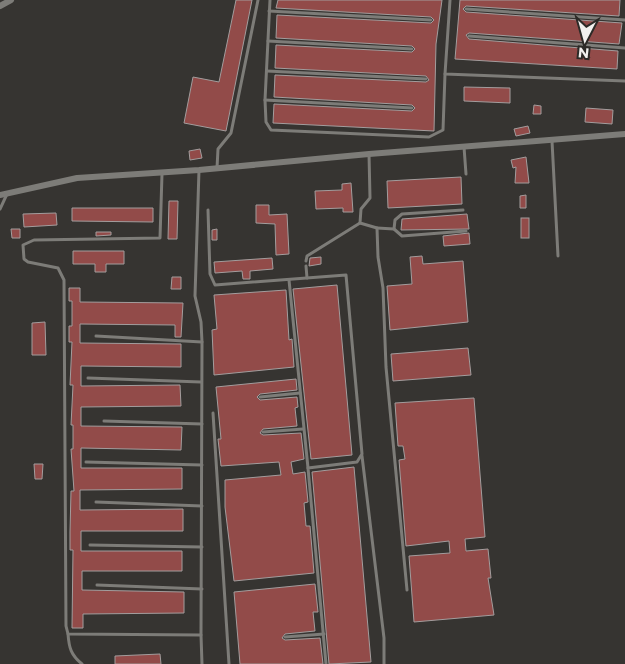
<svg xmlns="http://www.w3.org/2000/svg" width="625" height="664" font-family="Montserrat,sans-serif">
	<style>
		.building { fill: #924b49; stroke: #a39d9d }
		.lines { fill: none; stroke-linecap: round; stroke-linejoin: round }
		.service { stroke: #7d7c78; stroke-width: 3 }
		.minor { stroke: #7d7c78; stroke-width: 6 }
	</style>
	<rect width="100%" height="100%" fill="#363431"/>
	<g class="building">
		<path d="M236,0H252L226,131L184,123L193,77L219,82Z"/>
		<path d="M278,0H442L436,44L434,131L273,123L274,104L412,111L415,108L412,105L274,97L275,75L426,82L429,80L426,76L275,68L276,45L412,52L415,49L412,46L276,38L277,15L431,23L434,20L431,17L276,8Z"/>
		<path d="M460,0H620L619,16L466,6L463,9L466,12L622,23L619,44L469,33L466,35L469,39L618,51L617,69L455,59Z"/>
		<path d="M464,87L510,88V103L464,101Z"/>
		<path d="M534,105L541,106V114H533Z"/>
		<path d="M586,108L613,110L612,124L585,122Z"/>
		<path d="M528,126L530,133L516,136L514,129Z"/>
		<path d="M200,149L202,158L190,160L189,151Z"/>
		<path d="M526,157L529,183H515L516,167L513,168L511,160Z"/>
		<path d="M461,177L462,204L388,208L387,181Z"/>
		<path d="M351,183L353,212H343V208L316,209L315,191L342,190V184Z"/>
		<path d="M526,195V208H520V196Z"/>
		<path d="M169,201H178L177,239H168Z"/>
		<path d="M256,205H269V215L287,214L289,254L276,255L275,224L256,223Z"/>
		<path d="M72,208H153V222L72,221Z"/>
		<path d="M56,213L57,225L24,227L23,214Z"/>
		<path d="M467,214L469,229L401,230L402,219Z"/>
		<rect x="521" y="218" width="8" height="20"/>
		<path d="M11,229H20V238H12Z"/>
		<path d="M217,229V240H212V230Z"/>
		<path d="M96,232H111V235L96,236Z"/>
		<path d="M469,233L470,244L444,246L443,236Z"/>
		<path d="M73,251H124V264H106V272H95V264H73Z"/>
		<path d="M422,256L423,264L463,261L468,322L390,330L387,286L412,284L410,257Z"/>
		<path d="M321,257V264L309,266L310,258Z"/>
		<path d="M272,258L273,269L250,271V279H243L242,271L215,273L214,262Z"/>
		<path d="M172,277H181V289H171Z"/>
		<path d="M337,285L352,455L311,459L293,289Z"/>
		<path d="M69,288H80V302L183,303L181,337H175V325L80,324V343L181,344V367L81,366V386L180,385L181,406L81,407V426L182,427L181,450L81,448V468H182V489L80,490V510L183,509V531H81V551H182V571H82V590L184,592V613L83,614V628H72L73,550H70V532L71,491H74L71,449H73V425H71L73,385H70L72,342H69V326H72V301H69Z"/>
		<path d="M286,290L289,340L292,339L294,367L214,375L212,330L217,329L214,295Z"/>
		<path d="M45,322L46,355H32V323Z"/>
		<path d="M468,348L471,375L393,381L391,354Z"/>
		<path d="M296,379L297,390L260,394L257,397L260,400L297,397L298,407L295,408L297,426L263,429L260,433L263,435L301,433L304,459L291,462L293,474L305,472L308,502L304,503L306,526H310L314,573L234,581L225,507V480L281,475L279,462L221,466L218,439H221L216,387Z"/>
		<path d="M474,398L485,537L465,539L466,551L488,549L491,578H488L494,615L414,622L409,556L450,553L449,541L406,546L399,460L405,459L403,446H398L395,403Z"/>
		<path d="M34,464H43L42,479H35Z"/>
		<path d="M354,467L371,662L329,664L312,472Z"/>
		<path d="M315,584L318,612H313L315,631L285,634L282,638L285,640L320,638L323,664H240L234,592Z"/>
		<path d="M160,654L161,664H115V656Z"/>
	</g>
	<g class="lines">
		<g class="service">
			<path d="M270,0L265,100L266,122L271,130L429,137L443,130L445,74"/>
			<path d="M450,0L445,74L625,81"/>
			<path d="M466,9L625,20"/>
			<path d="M269,11L431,20"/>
			<path d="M469,36L625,48"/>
			<path d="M268,41L412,49"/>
			<path d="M267,71L426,79"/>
			<path d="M265,100L412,108"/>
			<path d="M552,141L558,256"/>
			<path d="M464,147L466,174"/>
			<path d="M369,154L370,198L361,209L360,223L377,228L378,257L383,288L386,367L407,590"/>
			<path d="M217,168L218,149L231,133L258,0"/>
			<path d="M162,174L160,238L34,240L23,245L24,259L28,262L58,268L64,280L66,626L68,634L201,635L202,342L201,322L195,296L199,170"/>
			<path d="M0,209L7,194"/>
			<path d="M208,210L210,274L215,285L346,275L362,454L357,462L308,468L326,664"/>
			<path d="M377,228L394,229L402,236L466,231"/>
			<path d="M394,229L395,220L402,214L463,210"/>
			<path d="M306,261L307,256L360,223"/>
			<path d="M306,266L307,278"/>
			<path d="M289,280L308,468"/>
			<path d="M96,336L202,342"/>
			<path d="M88,378L201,382"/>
			<path d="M260,397L300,393"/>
			<path d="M213,413L229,664"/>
			<path d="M104,421L202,424"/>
			<path d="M263,432L303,429"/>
			<path d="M362,456L384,638V664"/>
			<path d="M86,462L202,465"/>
			<path d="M96,502L202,506"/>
			<path d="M90,545L202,547"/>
			<path d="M97,585L202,589"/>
			<path d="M68,634C69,648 71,655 82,664"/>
			<path d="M201,635L202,664"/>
			<path d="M285,637L324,634"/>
		</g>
		<g class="minor">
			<path d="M0,6L11,0"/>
			<path d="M0,195L77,178L199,170L369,154L625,134"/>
		</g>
	</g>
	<g transform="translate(585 40) rotate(186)" stroke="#2c2a27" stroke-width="4" paint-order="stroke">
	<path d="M0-4L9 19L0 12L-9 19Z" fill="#f1f0ee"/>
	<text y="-8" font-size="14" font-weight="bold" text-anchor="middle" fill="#f1f0ee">N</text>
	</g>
</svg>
